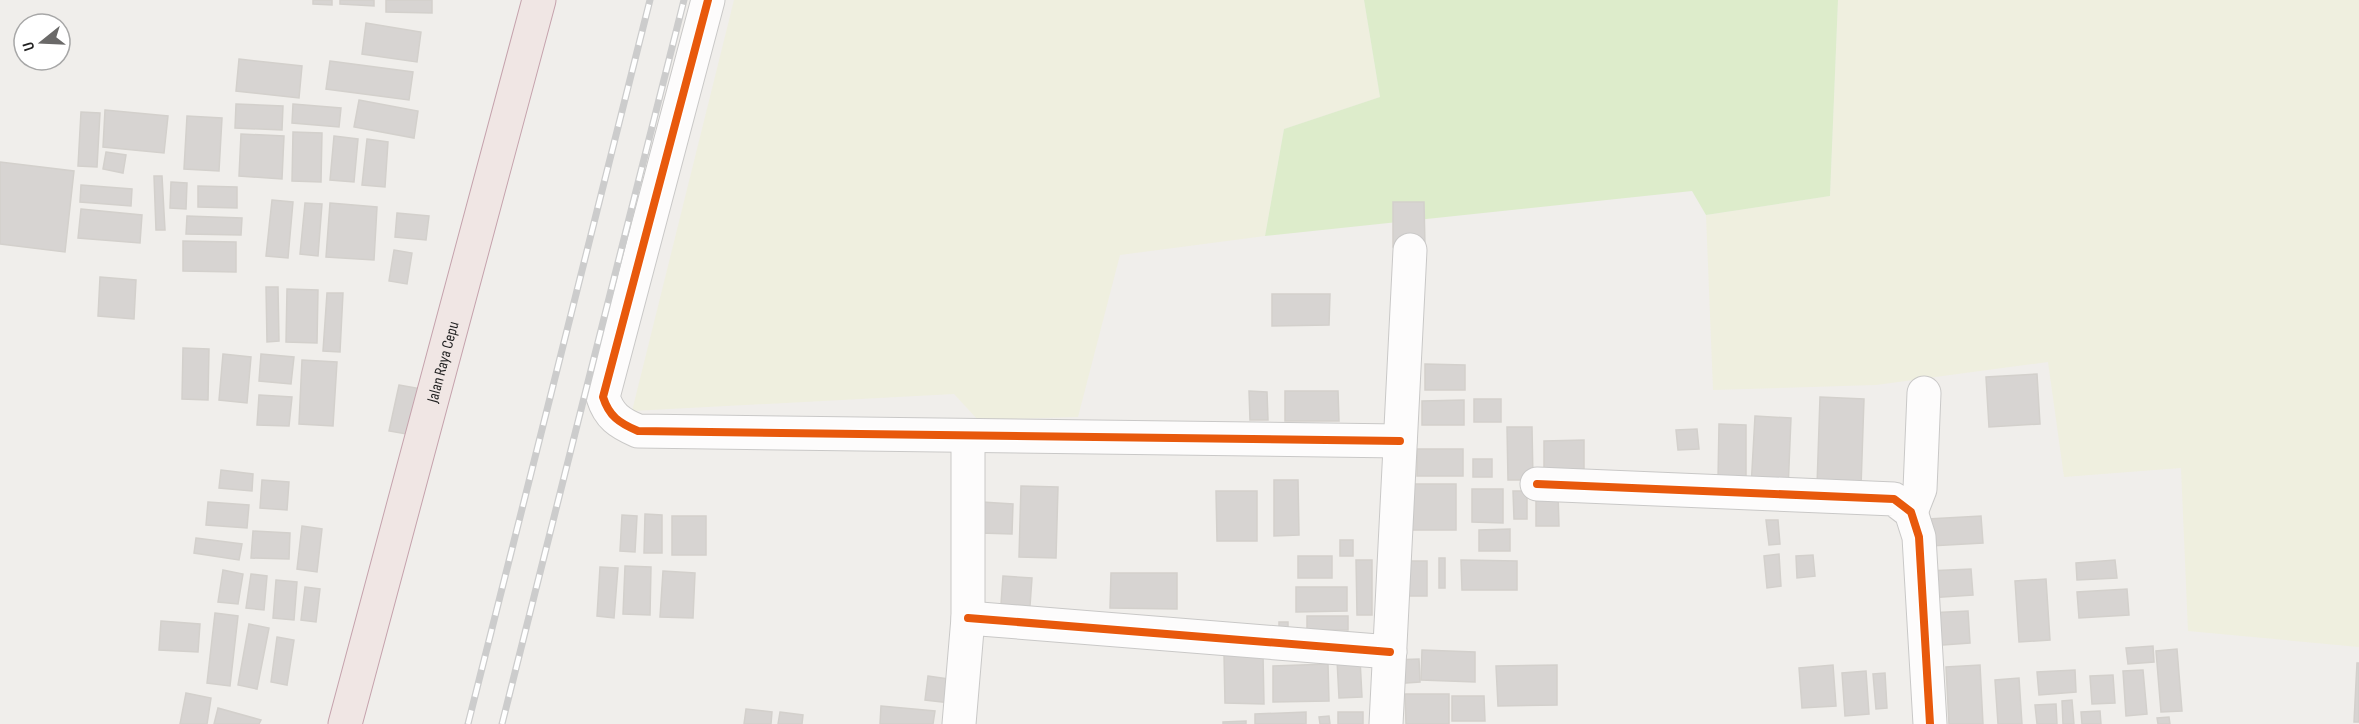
<svg xmlns="http://www.w3.org/2000/svg" width="2359" height="724" font-family="'Sofia Sans Condensed',sans-serif">
	<style>
		.farmland { fill: #efefdf }
		.grass { fill: #ddeccb }
		.building { fill: #d7d4d2; stroke: #d3d0cc; stroke-width: 1.5 }
		.lines { fill: none; stroke-linecap: round; stroke-linejoin: round }
		.minor-casing { stroke: #c9c8c7; stroke-width: 35 }
		.trunk-casing { stroke: #c5a2ac; stroke-width: 35 }
		.minor { stroke: #fdfcfc; stroke-width: 33 }
		.trunk { stroke: #f0e6e4; stroke-width: 33 }
		.rail-casing { stroke: #ccc; stroke-width: 7 }
		.rail { stroke: #fff; stroke-width: 4.5; stroke-dasharray: 14; stroke-linecap: butt }
		.cycleway-casing { stroke: #fff; stroke-width: 11 }
		.cycleway { stroke: #e8590c; stroke-width: 8 }
		.labels { text-anchor: middle; stroke-width: 4.5; stroke-linejoin: round; paint-order: stroke }
		.street-label { font-size: 16px; fill: #222; stroke: #fff }
	</style>
	<rect width="100%" height="100%" fill="#f0eeeb"/>
	<g class="farmland">
		<path d="M734,0H1364L1380,97L1284,129L1265,236L1120,255L1078,417L978,420L954,394L632,411Z"/>
		<path d="M1838,0H2359V647L2188,631L2181,468L2064,477L2048,362L1876,385L1713,390L1706,215L1830,196Z"/>
	</g>
	<path class="grass" d="M1364,0H1838L1830,196L1706,215L1692,191L1265,236L1284,129L1380,97Z"/>
	<g class="building">
		<path d="M313,0H332V5L313,4Z"/>
		<path d="M340,0H374V6L340,4Z"/>
		<path d="M386,0H432V13L386,12Z"/>
		<path d="M366,23L421,32L417,62L362,54Z"/>
		<path d="M239,59L302,66L299,98L236,91Z"/>
		<path d="M330,61L413,72L409,100L326,89Z"/>
		<path d="M359,100L418,111L414,138L354,127Z"/>
		<path d="M236,104L283,106L282,130L235,128Z"/>
		<path d="M293,104L341,108L339,127L292,123Z"/>
		<path d="M105,110L168,116L164,153L103,147Z"/>
		<path d="M81,112L100,113L97,167L78,166Z"/>
		<path d="M187,116L222,118L219,171L184,169Z"/>
		<path d="M293,132L322,133L321,182L292,181Z"/>
		<path d="M241,134L284,136L282,179L239,176Z"/>
		<path d="M334,136L358,139L354,182L330,180Z"/>
		<path d="M367,139L388,142L385,187L362,185Z"/>
		<path d="M106,152L126,155L123,173L103,169Z"/>
		<path d="M0,162L74,171L65,252L0,244Z"/>
		<path d="M154,176H162L165,230H156Z"/>
		<path d="M171,182L187,183L186,209L170,208Z"/>
		<path d="M81,185L132,189L131,206L80,202Z"/>
		<path d="M198,186L237,187V208L198,207Z"/>
		<path d="M272,200L293,202L288,258L266,256Z"/>
		<path d="M1393,202H1424L1425,247H1393Z"/>
		<path d="M305,203L322,204L318,256L300,254Z"/>
		<path d="M330,203L377,207L374,260L326,257Z"/>
		<path d="M81,209L142,215L140,243L78,238Z"/>
		<path d="M397,213L429,216L426,240L395,237Z"/>
		<path d="M187,216L242,218L241,235L186,234Z"/>
		<path d="M183,241L236,242V272L183,271Z"/>
		<path d="M394,250L412,253L407,284L389,281Z"/>
		<path d="M100,277L136,280L134,319L98,316Z"/>
		<path d="M266,287H278L279,341L267,342Z"/>
		<path d="M287,289L318,290L317,343L286,342Z"/>
		<path d="M327,293H343L340,352L323,351Z"/>
		<path d="M1272,294H1330L1329,325L1272,326Z"/>
		<path d="M183,348L209,349L208,400L182,399Z"/>
		<path d="M223,354L251,357L247,403L219,400Z"/>
		<path d="M261,354L294,357L291,384L259,381Z"/>
		<path d="M302,360L337,362L333,426L299,424Z"/>
		<path d="M1425,364L1465,365V390H1425Z"/>
		<path d="M2037,374L2040,424L1989,427L1986,377Z"/>
		<path d="M399,385L422,389L412,435L389,431Z"/>
		<path d="M1249,391L1267,392L1268,420H1250Z"/>
		<path d="M1285,391H1338L1339,421H1285Z"/>
		<path d="M259,395L292,397L289,426L257,425Z"/>
		<path d="M1820,397L1864,399L1861,487L1817,486Z"/>
		<rect x="1474" y="399" width="27" height="23"/>
		<path d="M1464,400V425H1422V401Z"/>
		<path d="M1755,416L1791,418L1788,490L1751,488Z"/>
		<path d="M1719,424L1746,425V480H1718Z"/>
		<path d="M1507,427H1532L1533,480H1508Z"/>
		<path d="M1697,429L1699,449L1678,450L1676,430Z"/>
		<path d="M1584,440V476H1544V441Z"/>
		<rect x="1417" y="449" width="46" height="27"/>
		<rect x="1473" y="459" width="19" height="18"/>
		<path d="M221,470L253,474L252,491L219,488Z"/>
		<path d="M262,480L289,482L287,510L260,508Z"/>
		<path d="M1274,480H1298L1299,535L1274,536Z"/>
		<rect x="1404" y="484" width="52" height="46"/>
		<path d="M1021,486L1058,487L1056,558L1019,557Z"/>
		<path d="M1472,489H1503V523L1472,522Z"/>
		<path d="M1216,491H1257V541H1217Z"/>
		<path d="M1513,491H1527V519H1514Z"/>
		<path d="M1536,493H1558L1559,526H1536Z"/>
		<path d="M208,502L249,505L247,528L206,525Z"/>
		<path d="M982,502L1013,504L1012,534L980,533Z"/>
		<path d="M645,514L662,515V553H644Z"/>
		<path d="M622,515L637,516L635,552L620,551Z"/>
		<rect x="672" y="516" width="34" height="39"/>
		<path d="M1981,516L1983,543L1930,546L1928,519Z"/>
		<path d="M1766,520H1778L1780,544L1769,545Z"/>
		<path d="M302,526L322,529L317,572L297,569Z"/>
		<path d="M1510,529V551H1479V530Z"/>
		<path d="M253,531L290,533L289,559L251,558Z"/>
		<path d="M196,538L242,544L239,560L194,553Z"/>
		<rect x="1340" y="540" width="13" height="16"/>
		<path d="M1779,554L1781,586L1767,588L1764,556Z"/>
		<path d="M1813,555L1815,576L1797,578L1796,556Z"/>
		<rect x="1298" y="556" width="34" height="22"/>
		<rect x="1439" y="558" width="6" height="30"/>
		<path d="M1356,560H1372V615H1357Z"/>
		<path d="M1461,560L1517,561V590H1462Z"/>
		<path d="M2115,560L2117,578L2077,580L2076,563Z"/>
		<rect x="1401" y="561" width="26" height="35"/>
		<path d="M625,566L651,567L650,615L623,614Z"/>
		<path d="M600,567L618,568L614,618L597,616Z"/>
		<path d="M1971,569L1973,595L1928,598L1926,571Z"/>
		<path d="M223,570L243,574L238,604L218,602Z"/>
		<path d="M663,571L695,573L693,618L660,617Z"/>
		<path d="M1111,573H1177V609L1110,608Z"/>
		<path d="M251,574L267,576L264,610L246,608Z"/>
		<path d="M1003,576L1032,578L1030,606L1001,604Z"/>
		<path d="M2046,579L2050,640L2019,642L2015,581Z"/>
		<path d="M276,580L297,582L294,620L273,618Z"/>
		<path d="M305,587L320,589L316,622L301,620Z"/>
		<path d="M1296,587H1347V611L1296,612Z"/>
		<path d="M2127,589L2129,615L2079,618L2077,592Z"/>
		<path d="M1968,611L1970,643L1929,646L1927,613Z"/>
		<path d="M215,613L238,616L230,686L207,683Z"/>
		<rect x="1307" y="616" width="41" height="14"/>
		<path d="M161,621L200,624L198,652L159,650Z"/>
		<rect x="1279" y="622" width="9" height="19"/>
		<path d="M249,624L269,628L257,689L238,685Z"/>
		<path d="M277,637L294,640L287,685L271,682Z"/>
		<path d="M2153,646L2154,662L2128,664L2126,648Z"/>
		<path d="M2177,649L2182,711L2161,712L2156,651Z"/>
		<path d="M1422,650L1475,652V682L1421,680Z"/>
		<path d="M1224,654H1263L1264,704L1225,703Z"/>
		<path d="M1360,659L1362,697L1339,698L1337,660Z"/>
		<path d="M1419,659L1420,682L1392,684L1391,660Z"/>
		<path d="M2357,663H2359V722H2354Z"/>
		<path d="M1328,664L1329,701L1273,702V666Z"/>
		<path d="M1557,665V705L1498,706L1496,666Z"/>
		<path d="M1833,665L1836,706L1802,708L1799,668Z"/>
		<path d="M1980,665L1983,724H1949L1946,667Z"/>
		<path d="M2075,670L2076,692L2039,695L2037,672Z"/>
		<path d="M2143,670L2147,714L2126,716L2123,671Z"/>
		<path d="M1866,671L1869,714L1845,716L1842,673Z"/>
		<path d="M1885,673L1887,708L1876,709L1873,674Z"/>
		<path d="M2113,675L2115,703L2092,704L2090,676Z"/>
		<path d="M928,676L962,681L959,704L925,700Z"/>
		<path d="M2019,678L2022,724H1998L1995,680Z"/>
		<path d="M186,693L211,698L207,724H180Z"/>
		<path d="M1405,694H1449V724H1406Z"/>
		<path d="M1452,696H1484L1485,721H1452Z"/>
		<path d="M2072,700L2074,724H2063L2062,701Z"/>
		<path d="M2056,704L2057,724H2037L2035,705Z"/>
		<path d="M881,706L935,711L933,724H880Z"/>
		<path d="M218,708L261,720L259,724H214Z"/>
		<path d="M746,709L772,712L771,724H744Z"/>
		<path d="M2100,711L2101,724H2082L2081,712Z"/>
		<path d="M780,712L803,715L802,724H778Z"/>
		<path d="M1306,712V724H1255V714Z"/>
		<rect x="1338" y="712" width="25" height="12"/>
		<path d="M1329,716L1330,724H1320L1319,717Z"/>
		<path d="M2169,717L2170,724H2158L2157,718Z"/>
		<path d="M1246,721V724H1223V722Z"/>
	</g>
	<g class="lines">
		<defs>
			<g id="minor">
				<path d="M708,0L603,397C609,416 619,423 638,431L1400,441"/>
				<path d="M1537,484L1894,499L1911,512L1919,537L1930,724"/>
				<path d="M1911,512L1920,489L1924,393"/>
				<path d="M968,618L1390,652"/>
				<path d="M959,724L968,618V437"/>
				<path d="M1386,724L1410,250"/>
			</g>
			<g id="trunk">
				<path id="s1" d="M345,724L539,0"/>
			</g>
		</defs>
		<use href="#minor" class="minor-casing"/>
		<use href="#trunk" class="trunk-casing"/>
		<use href="#minor" class="minor"/>
		<use href="#trunk" class="trunk"/>
		<defs>
			<g id="rail">
				<path d="M468,724L650,0"/>
				<path d="M502,724L684,0"/>
			</g>
		</defs>
		<use href="#rail" class="rail-casing"/>
		<use href="#rail" class="rail"/>
		<defs>
			<g id="cycleway">
				<path d="M708,0L603,397C609,416 619,423 638,431L1400,441"/>
				<path d="M1537,484L1894,499L1911,512L1919,537L1930,724"/>
				<path d="M968,618L1390,652"/>
			</g>
		</defs>
		<use href="#cycleway" class="cycleway-casing"/>
		<use href="#cycleway" class="cycleway"/>
	</g>
	<g class="labels">
		<g class="street-label">
			<text dy="6" stroke="none"><textPath href="#s1" startOffset="375">Jalan Raya Cepu</textPath></text>
		</g>
	</g>
	<g transform="translate(42 42) rotate(252)"><circle r="28" fill="#ffffff" stroke="#a7a7a7" stroke-width="1.5"/>
	<path d="M0-4.5L10 22L0 15L-10 22Z" fill="#6a6968"/>
	<text y="-9" font-size="16" font-weight="bold" text-anchor="middle" fill="#222222">U</text>
	</g>
</svg>
